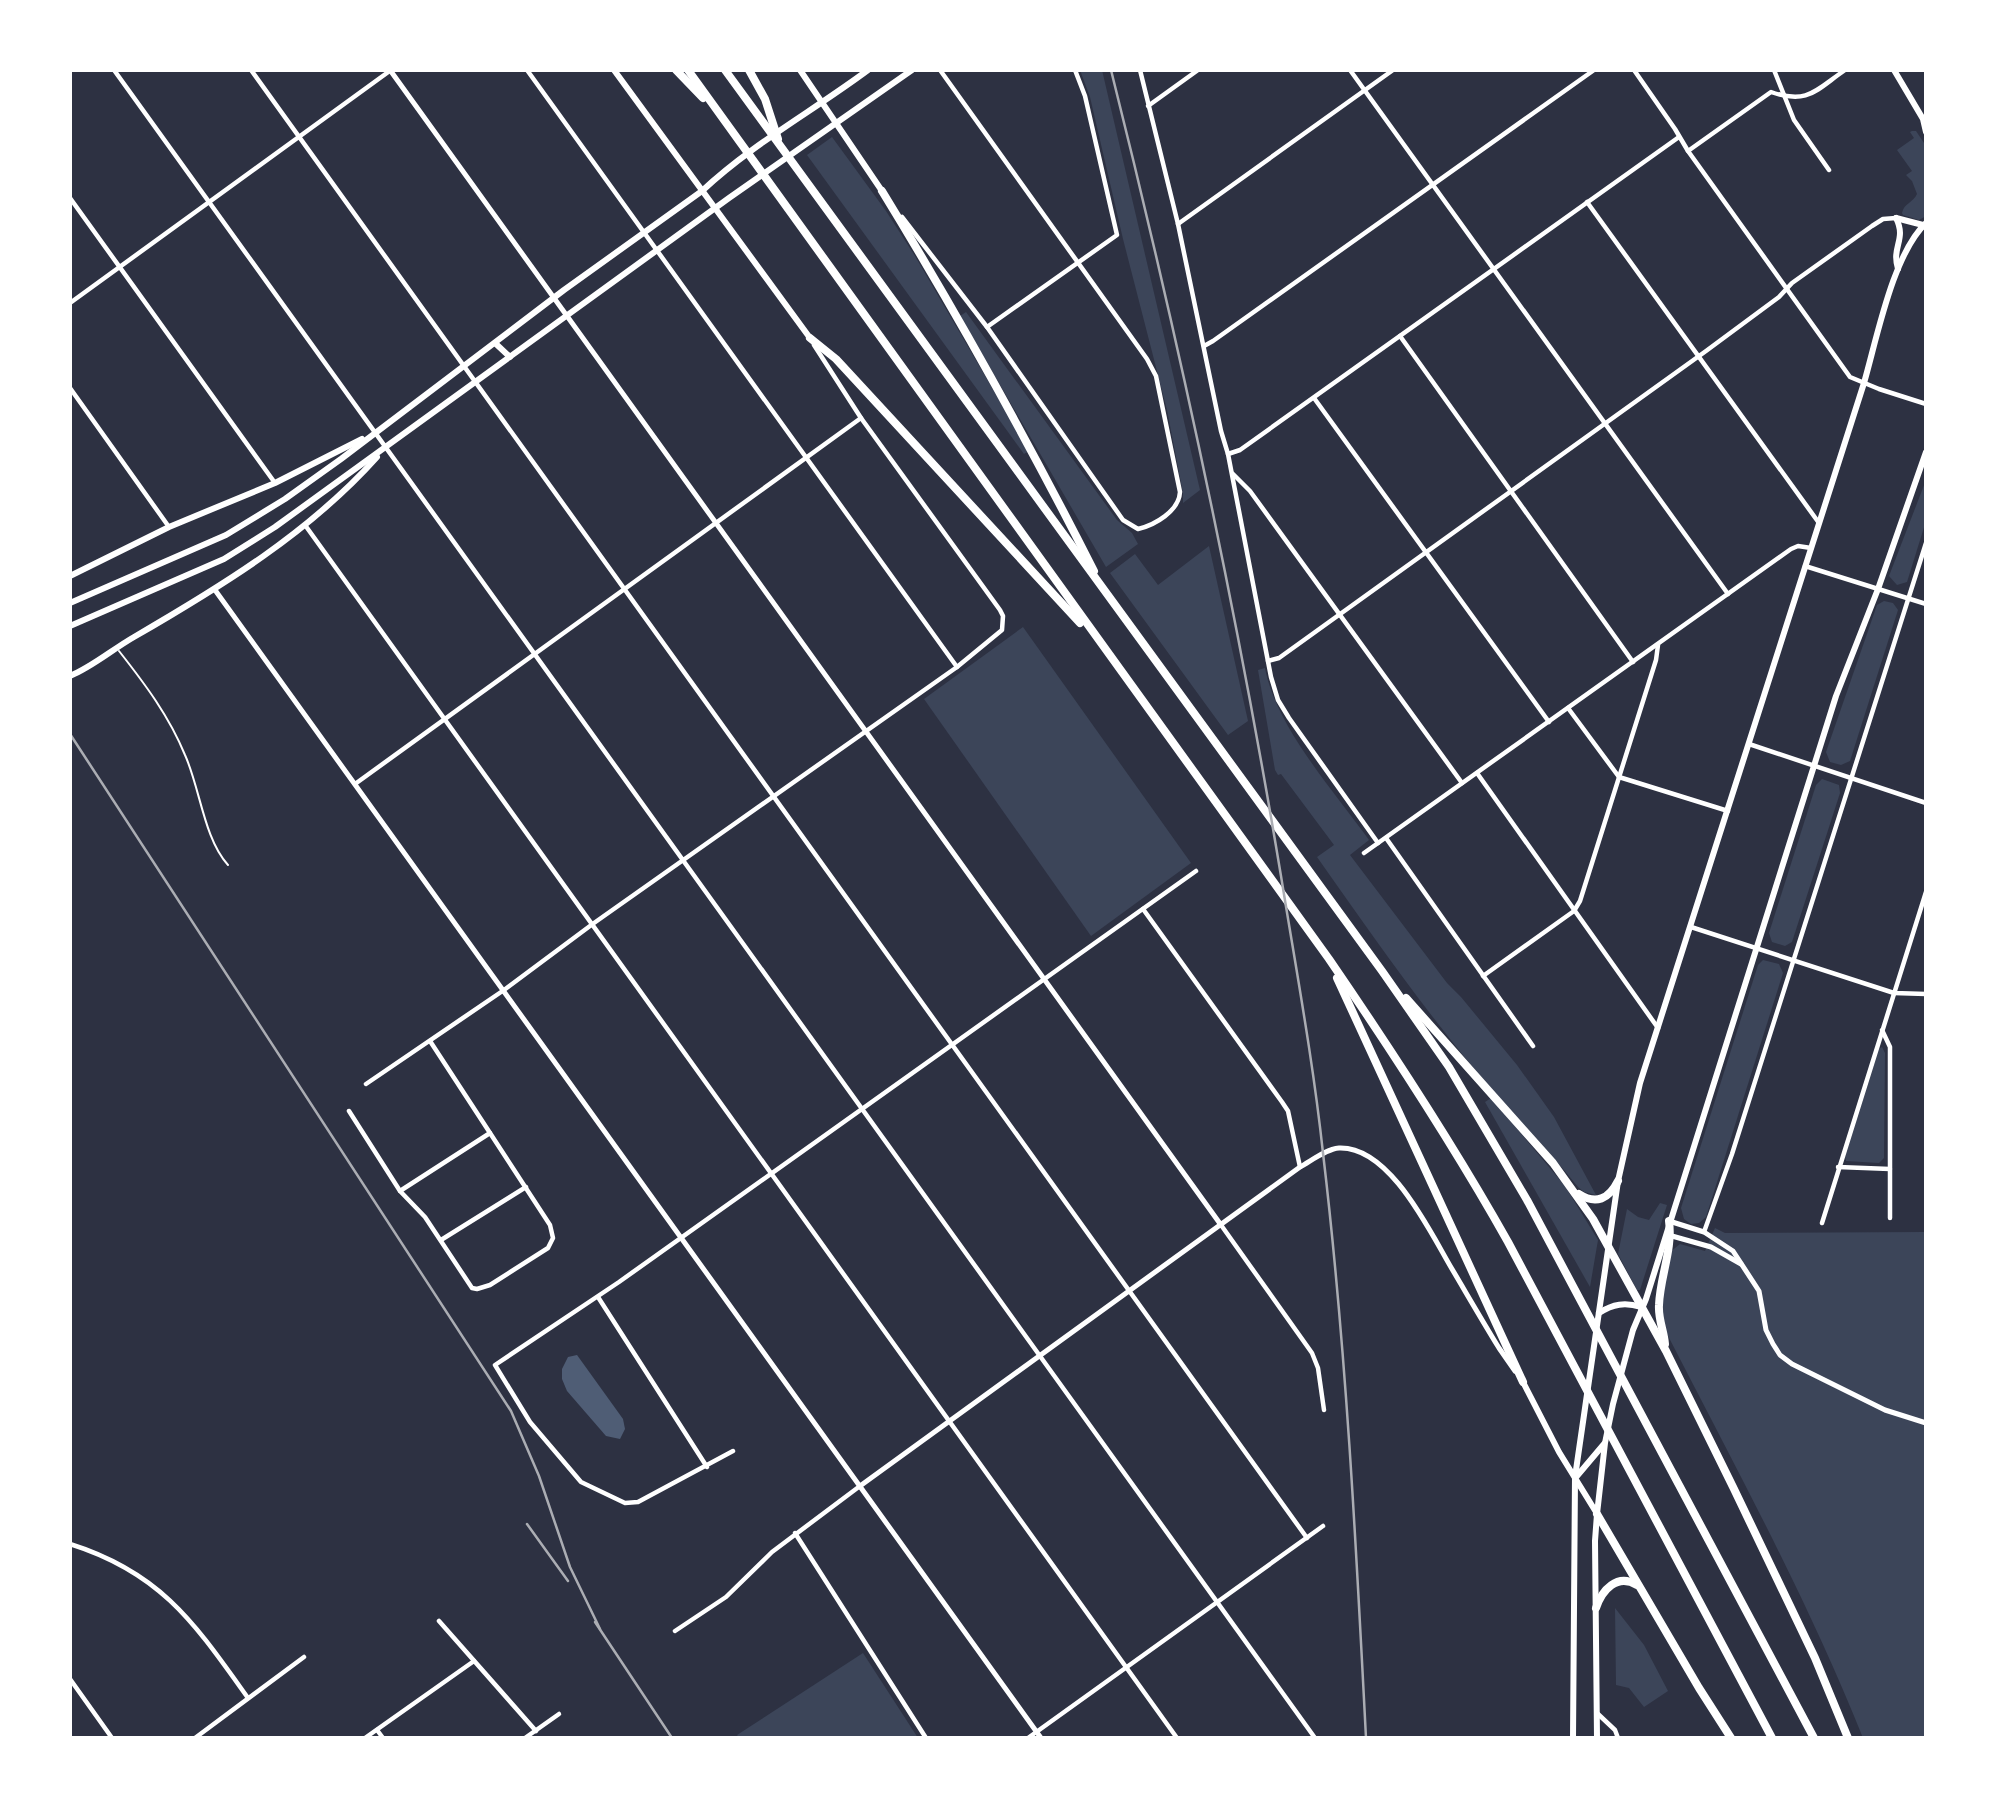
<svg xmlns="http://www.w3.org/2000/svg" width="1996" height="1808" font-family="Karla,sans-serif">
	<style>
		.green { fill: #3c4559 }
		.water { fill: #4f5d75 }
		.lines { fill: none; stroke-linecap: round; stroke-linejoin: round }
		.service { stroke: #fff; stroke-width: 2 }
		.minor { stroke: #fff; stroke-width: 4.5 }
		.tertiary { stroke: #fff; stroke-width: 5 }
		.secondary { stroke: #fff; stroke-width: 6 }
		.motorway { stroke: #fff; stroke-width: 8 }
		.rail { stroke: #abadb3; stroke-width: 2.5 }
	</style>
	<rect width="100%" height="100%" fill="#2d3142"/>
	<g class="green">
		<path d="M1080,70H1102L1200,490L1183,503V493L1167,410L1123,239L1090,97Z"/>
		<path d="M1912,131H1916L1926,146V216L1919,220L1903,215L1902,213C1904,203 1913,203 1917,194L1912,181L1906,175L1912,171L1897,150L1914,138L1910,132Z"/>
		<path d="M832,137L886,211L915,256L1029,451L1024,454L807,155Z"/>
		<path d="M966,312L1117,520L1132,533L1138,544L1106,567L960,316Z"/>
		<path d="M1926,480V521L1907,582L1897,585L1889,576Z"/>
		<path d="M1209,546L1248,721L1228,735L1110,573L1135,554L1158,585Z"/>
		<path d="M1884,601L1893,603L1898,610L1850,761L1841,765L1830,762L1826,752L1877,605Z"/>
		<path d="M1023,627L1191,863L1091,936L924,699Z"/>
		<path d="M1265,668C1276,727 1334,791 1369,840L1350,855L1447,983L1461,997L1517,1065L1554,1117L1596,1195L1584,1192L1578,1187C1542,1143 1502,1102 1466,1059C1413,994 1365,925 1317,857L1334,845L1281,774L1278,775L1275,770L1258,670Z"/>
		<path d="M1822,779L1839,785L1840,793L1792,942L1785,946L1772,942L1769,933L1816,785Z"/>
		<path d="M1763,960L1779,964L1783,973L1706,1217L1699,1223L1691,1224L1684,1219L1681,1208L1758,965Z"/>
		<path d="M1882,1047L1885,1053L1884,1158L1879,1163L1846,1161L1845,1157L1879,1049Z"/>
		<path d="M1491,1098L1565,1186L1598,1240L1590,1287L1485,1102Z"/>
		<path d="M1660,1203L1667,1205L1640,1290H1637L1618,1254L1627,1209L1638,1217L1649,1220Z"/>
		<path d="M1715,1228L1725,1233L1926,1232V1738H1863C1807,1598 1735,1466 1666,1332L1661,1304L1670,1252L1680,1244L1705,1251Z"/>
		<path d="M1615,1608L1644,1645L1668,1691L1644,1707L1629,1688L1616,1685Z"/>
		<path d="M863,1653L918,1738H739L737,1735Z"/>
	</g>
	<path class="water" d="M577,1355L623,1419L625,1429L620,1439L606,1436L567,1391L562,1379V1369L568,1357Z"/>
	<g class="lines">
		<path class="service" d="M119,651C145,684 169,716 185,755C200,788 204,839 228,865"/>
		<g class="minor">
			<path d="M114,70L1315,1738"/>
			<path d="M251,70L1307,1538"/>
			<path d="M527,70L957,667"/>
			<path d="M1140,70L1178,224L1221,431L1228,454L1271,677L1278,700L1289,718L1378,843"/>
			<path d="M1350,70L1728,594"/>
			<path d="M1634,70L1675,129L1688,151L1850,377L1879,389L1926,404"/>
			<path d="M1774,70L1794,120L1829,170"/>
			<path d="M1148,106L1198,70"/>
			<path d="M1688,151L1771,92C1808,105 1816,90 1845,70"/>
			<path d="M70,198L275,483"/>
			<path d="M1587,202L1819,523"/>
			<path d="M902,217L987,327L1123,520L1138,529C1155,525 1179,511 1180,492L1156,376L1147,359L940,70"/>
			<path d="M1178,224L1393,70"/>
			<path d="M70,303L391,70"/>
			<path d="M987,327L1117,235L1085,96L1075,70"/>
			<path d="M1400,336L1633,662"/>
			<path d="M1204,346L1213,341L1594,70"/>
			<path d="M70,388L169,527"/>
			<path d="M1314,398L1549,722"/>
			<path d="M1228,454L1240,450L1679,137"/>
			<path d="M1233,474L1250,491L1462,783"/>
			<path d="M305,525L1177,1738"/>
			<path d="M1805,566L1926,604"/>
			<path d="M1268,661L1279,658L1706,351L1779,297L1792,283L1872,226L1883,219L1896,218"/>
			<path d="M1568,708L1619,777L1728,811"/>
			<path d="M1749,744L1926,803"/>
			<path d="M1477,773L1658,1028"/>
			<path d="M355,784L861,418"/>
			<path d="M1386,838L1533,1046"/>
			<path d="M1364,853L1791,549L1798,546L1811,548"/>
			<path d="M1143,909L1282,1102L1288,1111L1300,1167"/>
			<path d="M1691,927L1894,993L1926,994"/>
			<path d="M1483,976L1574,911L1580,901L1656,660L1658,645"/>
			<path d="M1882,1030L1890,1047V1218"/>
			<path d="M366,1084L504,990L594,923L957,667L1002,630L1003,616L1000,610L861,418L814,345"/>
			<path d="M349,1111L400,1191L425,1217L472,1288L477,1289L490,1285L548,1248L553,1238L550,1225L430,1041"/>
			<path d="M1838,1167L1890,1169"/>
			<path d="M400,1191L490,1133"/>
			<path d="M1822,1223L1926,892"/>
			<path d="M1221,1225L1312,1353L1318,1368L1324,1410"/>
			<path d="M1704,1232L1732,1154L1926,543"/>
			<path d="M441,1240L526,1187"/>
			<path d="M598,1297L707,1467"/>
			<path d="M733,1451L638,1502L625,1503L581,1482L530,1422L495,1365L619,1282L1196,871"/>
			<path d="M795,1533L926,1738"/>
			<path d="M70,1544C162,1573 195,1624 248,1698"/>
			<path d="M439,1621L536,1731"/>
			<path d="M675,1631L726,1597L772,1552L860,1486"/>
			<path d="M70,1679L112,1738"/>
			<path d="M1598,1714L1615,1730L1618,1738"/>
			<path d="M377,1730L383,1738"/>
			<path d="M195,1738L304,1657"/>
			<path d="M365,1738L474,1661"/>
			<path d="M525,1738L559,1714"/>
			<path d="M1028,1738L1323,1526"/>
		</g>
		<g class="tertiary">
			<path d="M390,70L1221,1225"/>
			<path d="M215,590L1041,1738"/>
			<path d="M1669,1221L1704,1232L1733,1251L1759,1291L1766,1330L1773,1344L1780,1355L1792,1364L1885,1410L1926,1423"/>
			<path d="M1672,1236L1711,1247L1741,1264"/>
			<path d="M860,1486L1300,1167C1311,1161 1326,1149 1339,1148C1390,1146 1430,1232 1452,1269C1468,1296 1483,1322 1499,1348L1515,1371"/>
		</g>
		<g class="secondary">
			<path d="M614,70L810,338"/>
			<path d="M800,70L882,191"/>
			<path d="M1894,70L1923,119L1926,132"/>
			<path d="M1896,218C1907,240 1891,246 1898,269"/>
			<path d="M1896,218L1923,225"/>
			<path d="M495,343L510,357"/>
			<path d="M70,576L169,527L275,483L362,439"/>
			<path d="M70,603L226,535L285,499L341,459L564,290L702,191C752,144 813,111 868,70"/>
			<path d="M70,626L224,559L275,527L729,198L912,70"/>
			<path d="M70,676C92,667 113,649 134,637C222,586 309,533 377,457"/>
			<path d="M1599,1313C1613,1304 1625,1302 1641,1307"/>
			<path d="M1523,1382L1559,1452L1596,1512"/>
			<path d="M1577,1476L1604,1444"/>
			<path d="M1573,1738L1575,1477L1618,1181L1640,1083L1864,383C1877,338 1893,254 1926,223"/>
			<path d="M1597,1738L1595,1541L1597,1514L1605,1443L1613,1404L1633,1330L1646,1299L1836,696L1878,589L1926,452"/>
		</g>
		<g class="motorway">
			<path d="M676,70L703,98"/>
			<path d="M688,70L1329,959C1392,1051 1453,1144 1508,1242L1772,1738"/>
			<path d="M725,70L1382,971L1449,1067L1527,1200L1814,1738"/>
			<path d="M749,70L765,99L778,139"/>
			<path d="M882,191C958,315 1028,441 1094,571"/>
			<path d="M810,338L836,359L1080,623"/>
			<path d="M1337,978L1523,1382"/>
			<path d="M1406,998L1553,1163L1593,1219L1666,1351L1734,1489L1815,1658L1848,1738"/>
			<path d="M1579,1194C1596,1205 1609,1199 1618,1181"/>
			<path d="M1665,1344C1664,1331 1658,1319 1659,1305C1660,1277 1673,1249 1669,1221"/>
			<path d="M1597,1514L1699,1688L1731,1738"/>
			<path d="M1596,1608C1602,1590 1617,1573 1637,1585"/>
		</g>
		<g class="rail">
			<path d="M1111,70C1178,337 1236,605 1281,876C1296,969 1313,1060 1323,1153C1346,1347 1356,1543 1366,1738"/>
			<path d="M70,734L511,1411L539,1476L570,1567L600,1629"/>
			<path d="M527,1524L568,1581"/>
			<path d="M595,1622L672,1738"/>
		</g>
	</g>
	<rect width="1996" height="1808" fill="none" stroke="#ffffff" stroke-width="144"/>
</svg>
